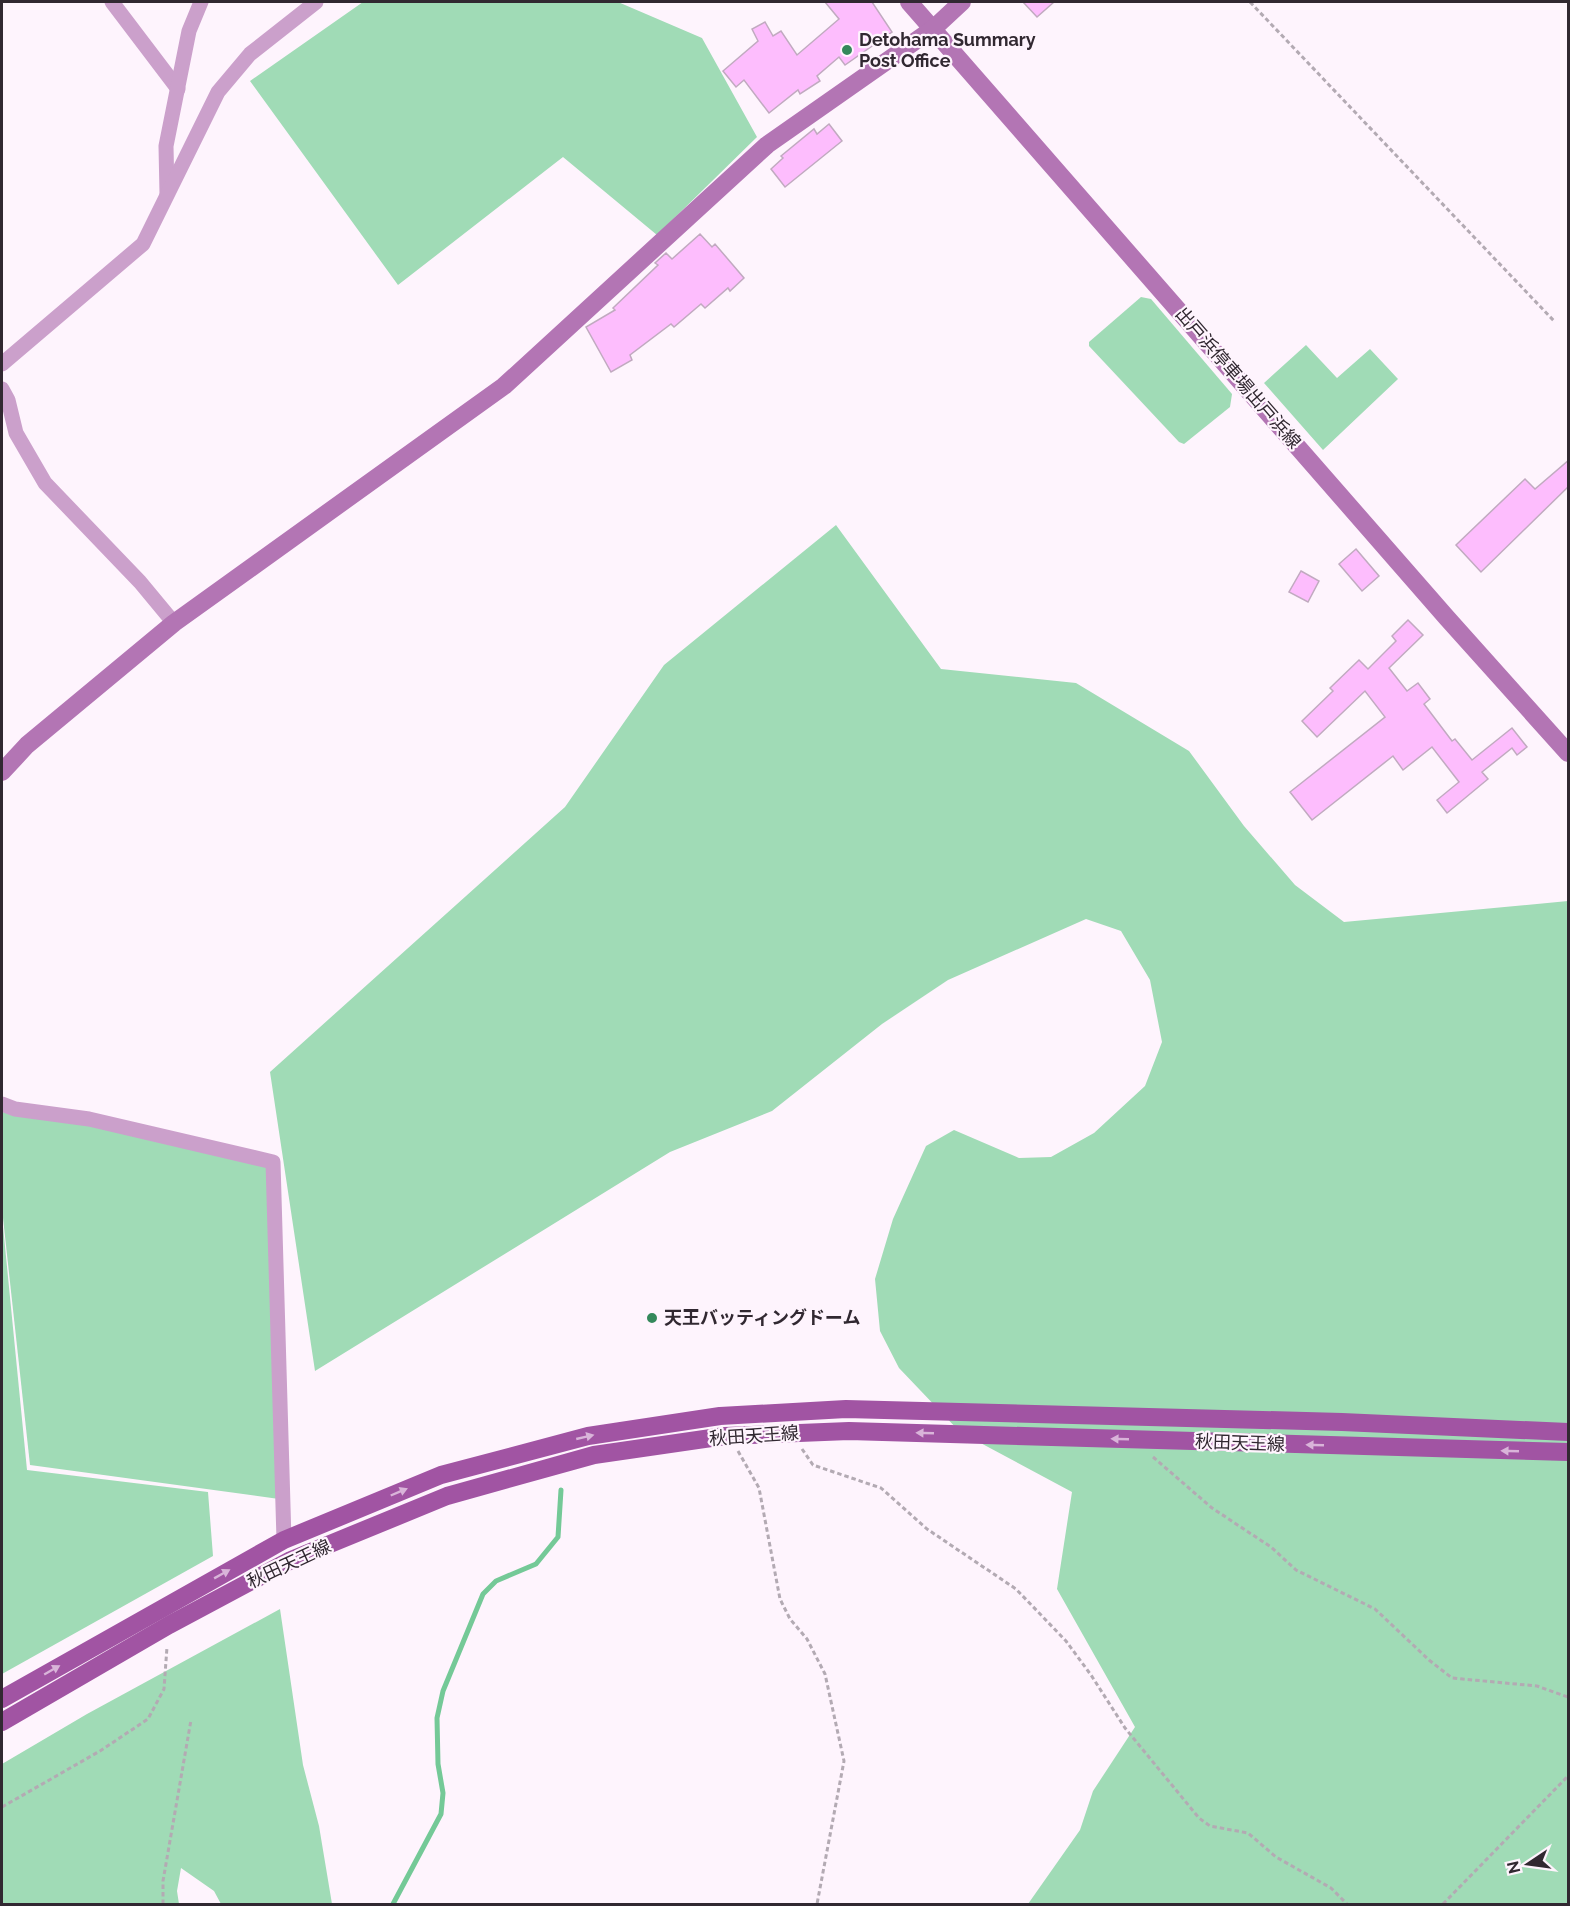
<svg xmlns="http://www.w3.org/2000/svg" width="1570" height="1906" font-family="Raleway,'Noto Sans JP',sans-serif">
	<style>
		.green { fill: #a0dbb6 }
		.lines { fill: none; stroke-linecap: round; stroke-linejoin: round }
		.stream { stroke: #74c997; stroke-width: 5 }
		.building { fill: #fdbdfd; stroke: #c1aac0; stroke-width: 1.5 }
		.path { stroke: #b3aab3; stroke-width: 3; stroke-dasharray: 4.5 3; stroke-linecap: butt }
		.street { stroke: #cba0cb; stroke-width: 15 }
		.secondary { stroke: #b375b4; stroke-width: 18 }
		.primary { stroke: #a154a3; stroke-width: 18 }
		.oneway { fill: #d9b4d9 }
		.poi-dot { fill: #34885b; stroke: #fef4fd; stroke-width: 2 }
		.labels { text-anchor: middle; stroke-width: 4.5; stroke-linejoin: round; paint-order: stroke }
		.poi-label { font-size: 18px; font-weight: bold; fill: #312831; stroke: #fef4fd; text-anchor: start }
		.street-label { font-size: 18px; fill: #312831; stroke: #fef4fd }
	</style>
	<rect width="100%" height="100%" fill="#fef4fd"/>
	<g class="green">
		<path d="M363,2H618L702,38L757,137L657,235L563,157L398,285L250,81Z"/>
		<path d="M1141,297L1151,299L1232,394L1230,407L1184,444L1179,442L1089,346V342Z"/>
		<path d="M1306,345L1337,378L1370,349L1398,379L1323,450L1264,383Z"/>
		<path d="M836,525L941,669L1076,683L1189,751L1244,826L1295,885L1344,922L1568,901V1904H1028L1080,1830L1093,1791L1135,1727L1057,1589L1072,1492L960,1432L899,1368L880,1331L875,1279L893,1219L926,1146L954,1130L1019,1158L1051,1157L1094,1133L1145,1086L1162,1042L1150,980L1121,931L1086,919L948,980L882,1024L772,1111L670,1152L315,1371L270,1072L565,807L664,665Z"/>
		<path d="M2,1112L84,1122L269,1165L279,1499L30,1465L2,1209Z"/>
		<path d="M2,1216L27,1470L208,1492L213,1556L2,1674Z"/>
		<path d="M280,1609L303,1765L319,1826L332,1904H221L214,1891L181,1868L177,1891L179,1904H2V1764L87,1714Z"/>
	</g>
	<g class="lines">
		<path class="stream" d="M393,1904L441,1814L443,1793L438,1764L437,1718L443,1691L483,1594L496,1581L536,1564L558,1537L561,1490"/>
	</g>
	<g class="building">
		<path d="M825,2H872L892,32L845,65L839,57L817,76L820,81L800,94L798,90L769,113L744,80L736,87L723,71L758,41L752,29L765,22L773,36L781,31L797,55L839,19Z"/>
		<path d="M1023,2H1054L1037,17Z"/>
		<path d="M829,124L842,141L785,187L771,169L783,158L781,156L814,129L817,134Z"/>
		<path d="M700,234L712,247L715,244L744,278L730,291L728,288L705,308L701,304L674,327L671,324L630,355L632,360L611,372L586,327L615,310L613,308L658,265L655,263L666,253L672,259Z"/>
		<path d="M1569,460V486L1481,572L1456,545L1525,479L1535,489Z"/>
		<path d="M1356,549L1379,576L1362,591L1339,564Z"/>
		<path d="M1301,571L1319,581L1308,602L1289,592Z"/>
		<path d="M1408,620L1423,635L1389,668L1407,691L1418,683L1430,699L1424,704L1452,741L1455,739L1472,760L1512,728L1527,747L1517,755L1512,748L1482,772L1488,779L1447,813L1437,800L1459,782L1432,747L1403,770L1393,756L1312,820L1290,792L1385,717L1365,691L1317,737L1302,721L1333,691L1330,688L1359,660L1368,669L1396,641L1392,636Z"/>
	</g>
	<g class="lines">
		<g class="path">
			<path d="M1250,2L1555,322"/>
			<path d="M802,1449L813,1465L881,1488L927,1529L1016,1589L1066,1641L1091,1675L1125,1728L1199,1818L1210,1826L1248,1833L1276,1857L1331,1888L1347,1904"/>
			<path d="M738,1451L759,1488L780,1599L790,1619L807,1639L825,1674L844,1761L817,1904"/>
			<path d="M1153,1457L1212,1508L1271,1547L1296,1570L1375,1609L1429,1660L1452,1678L1537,1686L1568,1697"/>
			<path d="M2,1807L100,1751L148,1719L164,1689L167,1647"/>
			<path d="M163,1904V1881L191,1720"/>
			<path d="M1443,1904L1568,1776"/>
		</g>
		<g class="street">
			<path d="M112,2L178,89"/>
			<path d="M167,194L166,146L189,31L201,2"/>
			<path d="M2,364L143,244L218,92L250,54L316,2"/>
			<path d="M2,389L8,400L16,433L45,483L140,582L174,623"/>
			<path d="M2,1104L15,1109L89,1119L273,1162L284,1540"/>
		</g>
		<g class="secondary">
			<path d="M909,2L1447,618L1568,753"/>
			<path d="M2,772L27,745L174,623L504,386L767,145L934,28L962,2"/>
		</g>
		<g class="primary">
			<path d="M2,1699L284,1540L441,1475L588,1436L720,1416L846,1409L1342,1422L1568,1432"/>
			<path d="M2,1722L169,1625L291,1560L447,1496L594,1455L725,1436L849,1431L1568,1452"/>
		</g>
	</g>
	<defs><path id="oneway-solid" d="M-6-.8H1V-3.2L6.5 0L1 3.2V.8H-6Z" transform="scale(1.5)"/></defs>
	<g class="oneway">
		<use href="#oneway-solid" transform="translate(925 1433) rotate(-178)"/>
		<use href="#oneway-solid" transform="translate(585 1437) rotate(-13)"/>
		<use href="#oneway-solid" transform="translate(1120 1439) rotate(-178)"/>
		<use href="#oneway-solid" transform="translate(1315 1445) rotate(-178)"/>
		<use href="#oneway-solid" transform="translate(1510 1451) rotate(-178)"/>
		<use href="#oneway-solid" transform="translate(399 1492) rotate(-23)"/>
		<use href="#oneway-solid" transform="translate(222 1574) rotate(-29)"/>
		<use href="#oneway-solid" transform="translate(52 1670) rotate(-30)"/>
	</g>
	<g class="poi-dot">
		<circle cx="847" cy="50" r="6"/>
		<circle cx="652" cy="1318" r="6"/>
	</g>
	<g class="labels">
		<g class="poi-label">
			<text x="859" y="46">Detohama Summary<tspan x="859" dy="21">Post Office</tspan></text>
			<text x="664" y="1324">天王バッティングドーム</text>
		</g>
		<g class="street-label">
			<text transform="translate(1238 378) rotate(49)" y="6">出戸浜停車場出戸浜線</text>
			<text transform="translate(754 1436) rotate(-4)" y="6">秋田天王線</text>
			<text transform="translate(1240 1443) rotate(2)" y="6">秋田天王線</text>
			<text transform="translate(289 1564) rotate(-25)" y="6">秋田天王線</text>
		</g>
	</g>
	<rect width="1570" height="1906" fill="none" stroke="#312831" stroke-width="6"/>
	<g transform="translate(1528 1864) rotate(257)" stroke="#fef4fd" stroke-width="4.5" paint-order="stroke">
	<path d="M0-4.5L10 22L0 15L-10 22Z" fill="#312831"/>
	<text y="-9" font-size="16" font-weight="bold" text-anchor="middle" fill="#312831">N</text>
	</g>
</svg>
